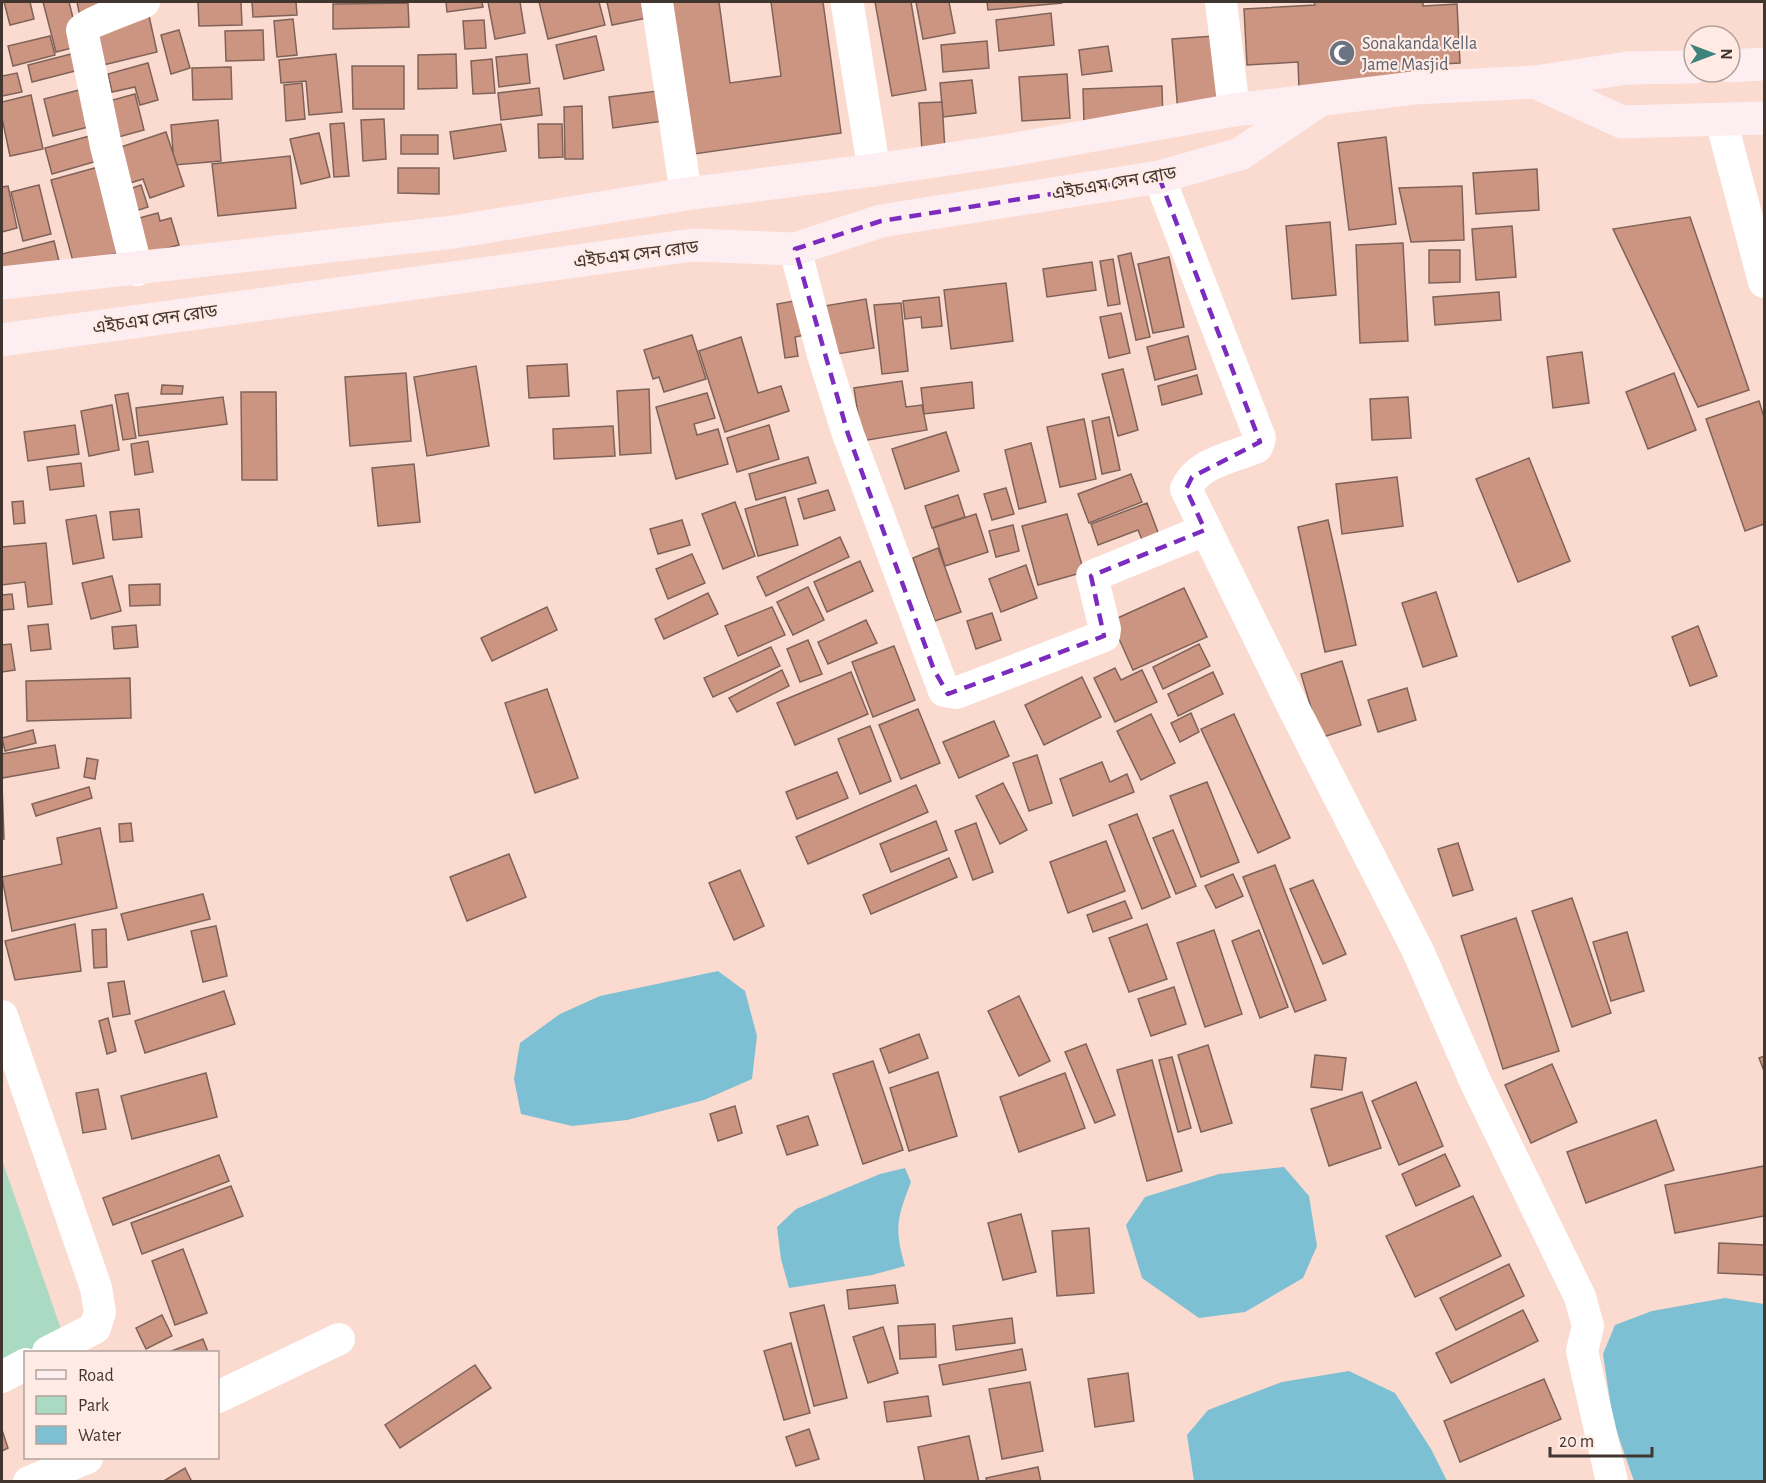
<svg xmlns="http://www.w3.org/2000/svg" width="1766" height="1483" font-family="'Alegreya Sans','Noto Sans Bengali',sans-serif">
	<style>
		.green { fill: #abdac3 }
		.water { fill: #7dc0d4 }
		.building { fill: #cc9581; stroke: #7f6359; stroke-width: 1.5 }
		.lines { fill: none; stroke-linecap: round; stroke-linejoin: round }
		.minor { stroke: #fff; stroke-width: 32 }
		.tertiary { stroke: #fff; stroke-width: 33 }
		.secondary { stroke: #fdeef2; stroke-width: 33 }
		.marked { fill: none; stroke: #7b2cbf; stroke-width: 4.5; stroke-dasharray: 12 8; stroke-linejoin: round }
		.labels { text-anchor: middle; stroke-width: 4.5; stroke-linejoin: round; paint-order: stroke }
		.worship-label { font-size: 18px; fill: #5b616d; stroke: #ffebe4; text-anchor: start }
		.street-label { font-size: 18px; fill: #413530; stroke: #ffebe4 }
	</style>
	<rect width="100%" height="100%" fill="#fbdacf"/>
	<path class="green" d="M2,1160L68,1349L2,1385Z"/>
	<g class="water">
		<path d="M718,971L745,991L757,1036L752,1079L704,1100L627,1120L572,1126L521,1114L514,1079L520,1043L560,1014L600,996Z"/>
		<path d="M1284,1167L1309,1196L1317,1246L1303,1278L1245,1312L1199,1318L1142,1278L1126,1225L1145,1197L1219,1174Z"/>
		<path d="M905,1168L911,1182C897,1218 894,1228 905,1266L872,1275L789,1288L781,1259L777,1227L796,1209L880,1174Z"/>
		<path d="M1725,1298L1764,1304V1481H1634L1613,1421L1603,1354L1615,1325L1652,1311Z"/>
		<path d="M1349,1371L1395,1393L1431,1449L1447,1481H1194L1187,1435L1208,1410L1282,1382Z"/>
	</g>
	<g class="building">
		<path d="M4,2H30L34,19L10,25Z"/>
		<path d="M43,2H69L80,46L56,52Z"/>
		<path d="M77,2H115L80,17Z"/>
		<path d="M198,2H241L242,25L199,26Z"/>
		<path d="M252,2H296L297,15L253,17Z"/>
		<path d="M446,2H482L483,7L447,12Z"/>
		<path d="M488,2H520L525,33L495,39Z"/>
		<path d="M539,2H599L605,25L548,39Z"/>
		<path d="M607,2H649L652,17L612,25Z"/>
		<path d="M666,2H719L730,83L781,76L771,2H823L841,133L687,155Z"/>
		<path d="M875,2H911L926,90L892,96Z"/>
		<path d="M916,2H949L955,33L923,39Z"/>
		<path d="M987,2H1062V3L988,10Z"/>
		<path d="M1314,2H1423V6L1457,4L1460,63L1422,65L1423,83L1299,89L1298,62L1247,65L1244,9L1315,5Z"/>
		<path d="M408,3L409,27L333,29V4Z"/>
		<path d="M1051,13L1054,45L999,51L996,20Z"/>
		<path d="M149,16L157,52L95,67L87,31Z"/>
		<path d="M293,19L297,55L277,57L274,21Z"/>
		<path d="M484,20L486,48L465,49L463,21Z"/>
		<path d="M179,30L190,68L171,74L161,35Z"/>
		<path d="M263,30L264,60L226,61L225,31Z"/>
		<path d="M50,36L55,55L13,66L8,46Z"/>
		<path d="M596,36L604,70L564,79L556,45Z"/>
		<path d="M1214,36L1221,110L1178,113L1172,39Z"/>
		<path d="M987,41L989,68L943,72L941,45Z"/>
		<path d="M1108,46L1112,71L1082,75L1079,50Z"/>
		<path d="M79,52L83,69L32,82L28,65Z"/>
		<path d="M336,54L342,112L309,115L306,81L281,83L279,60Z"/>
		<path d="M456,54L457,88L418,89V55Z"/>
		<path d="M527,54L530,83L499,87L496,57Z"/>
		<path d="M492,59L495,93L473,94L471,61Z"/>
		<path d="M148,63L158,100L140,105L135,87L112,92L108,74Z"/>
		<path d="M352,66H404V109H353Z"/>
		<path d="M231,67L232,99L193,100L192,68Z"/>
		<path d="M17,73L22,92L2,96V76Z"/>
		<path d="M1067,74L1070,118L1022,121L1019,77Z"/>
		<path d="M972,80L976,113L943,117L940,83Z"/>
		<path d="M302,83L305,119L286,121L284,85Z"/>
		<path d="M1162,86L1163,123L1084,125L1083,89Z"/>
		<path d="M87,88L96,125L53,136L44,99Z"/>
		<path d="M539,88L542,115L501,120L498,93Z"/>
		<path d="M666,90L670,120L613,128L609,97Z"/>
		<path d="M135,94L144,130L111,139L102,103Z"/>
		<path d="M31,95L43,149L10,156L2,118V102Z"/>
		<path d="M942,102L945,150L922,151L919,103Z"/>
		<path d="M582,106L583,159H565L564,107Z"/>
		<path d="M384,119L386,159L363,161L361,120Z"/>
		<path d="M218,120L221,161L174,165L171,125Z"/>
		<path d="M344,123L349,176L334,177L330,124Z"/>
		<path d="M501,124L506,151L454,159L450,132Z"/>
		<path d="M538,124H562L563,157L539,158Z"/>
		<path d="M166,132L184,186L150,198L143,179L127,184L115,149Z"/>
		<path d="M319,133L330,177L301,184L290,139Z"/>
		<path d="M97,134L104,159L52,174L45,148Z"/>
		<rect x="401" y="135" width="37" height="19"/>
		<path d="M1386,137L1396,224L1349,230L1338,143Z"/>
		<path d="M290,156L296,208L218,216L212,164Z"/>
		<path d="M102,166L124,251L74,265L51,180Z"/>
		<path d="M398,168H439V194L398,193Z"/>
		<path d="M1537,169L1539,210L1476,214L1473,173Z"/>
		<path d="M39,185L51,234L23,241L11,192Z"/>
		<path d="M141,185L148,207L129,213L121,192Z"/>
		<path d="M8,186L17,228L2,232V187Z"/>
		<path d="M1462,186L1464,240L1411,242L1399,188Z"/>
		<path d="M158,213L160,221L171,218L179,245L138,256L128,221Z"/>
		<path d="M1690,217L1749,390L1698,407L1613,229Z"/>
		<path d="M1330,222L1336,295L1292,299L1286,226Z"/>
		<path d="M1512,226L1516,277L1476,280L1472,229Z"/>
		<path d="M54,241L60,265L2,277V254Z"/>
		<path d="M1403,243L1408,341L1360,343L1356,245Z"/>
		<path d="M1429,250H1460V282L1429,283Z"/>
		<path d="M1131,253L1150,337L1136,340L1118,256Z"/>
		<path d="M1169,257L1184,327L1153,333L1138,264Z"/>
		<path d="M1113,259L1120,304L1108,306L1100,261Z"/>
		<path d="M1092,262L1096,290L1047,297L1043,269Z"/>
		<path d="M1006,283L1013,341L951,349L944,290Z"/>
		<path d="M1499,292L1501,320L1435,325L1433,297Z"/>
		<path d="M939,297L942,326L922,328L921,317L905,319L903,301Z"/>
		<path d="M866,299L874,348L819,357L812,308Z"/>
		<path d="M799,300L805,335L795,337L798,356L785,358L777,304Z"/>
		<path d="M901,303L908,371L882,374L874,305Z"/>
		<path d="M1121,313L1130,353L1109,358L1100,317Z"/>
		<path d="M692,335L706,379L664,392L659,377L653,379L644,350Z"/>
		<path d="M1188,336L1196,369L1155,380L1147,347Z"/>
		<path d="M741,337L758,393L781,386L789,411L725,432L699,351Z"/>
		<path d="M1582,352L1589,403L1553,408L1547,357Z"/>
		<path d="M567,364L569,396L529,398L527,366Z"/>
		<path d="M476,366L489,446L427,456L414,377Z"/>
		<path d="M1123,369L1138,430L1118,436L1102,374Z"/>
		<path d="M406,373L411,441L350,446L345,377Z"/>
		<path d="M1674,373L1696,430L1648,449L1626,392Z"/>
		<path d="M1197,375L1202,394L1162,405L1158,386Z"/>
		<path d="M902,381L906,407L922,405L927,430L862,441L854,388Z"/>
		<path d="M972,382L974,408L924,414L921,388Z"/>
		<path d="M162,385L183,386L182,394H161Z"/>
		<path d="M649,389L651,453L620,455L617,391Z"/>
		<path d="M241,392H276L277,480H242Z"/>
		<path d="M128,393L136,438L123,440L115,395Z"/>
		<path d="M707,393L715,418L694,424L697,435L718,429L728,464L676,479L656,407Z"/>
		<path d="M223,397L227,424L139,436L136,408Z"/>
		<path d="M1408,397L1411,438L1372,440L1370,399Z"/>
		<path d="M1759,401L1764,417V524L1745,531L1706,419Z"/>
		<path d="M112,405L119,450L89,456L81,411Z"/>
		<path d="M1109,417L1120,470L1102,474L1092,421Z"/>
		<path d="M1084,419L1096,479L1060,487L1047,427Z"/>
		<path d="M75,425L79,454L28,461L24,432Z"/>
		<path d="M769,425L779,459L737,472L727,438Z"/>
		<path d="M613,426L615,456L554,459L553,429Z"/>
		<path d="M946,432L959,471L905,489L892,449Z"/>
		<path d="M148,441L153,472L135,475L131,444Z"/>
		<path d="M1031,443L1046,502L1019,509L1005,450Z"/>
		<path d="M808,457L816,483L756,500L749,474Z"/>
		<path d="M1529,458L1570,561L1518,582L1476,479Z"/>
		<path d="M81,463L84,486L50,490L47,467Z"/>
		<path d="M414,464L420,522L378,526L372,468Z"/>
		<path d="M1131,474L1142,502L1089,523L1078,494Z"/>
		<path d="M1397,477L1403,526L1342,534L1336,484Z"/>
		<path d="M1006,488L1014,514L992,520L984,494Z"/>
		<path d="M828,490L835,510L804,519L798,499Z"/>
		<path d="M958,495L965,517L932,528L925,506Z"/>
		<path d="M785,497L798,545L758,556L745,509Z"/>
		<path d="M23,501L25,523L14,524L12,502Z"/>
		<path d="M735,502L755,556L723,569L702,514Z"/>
		<path d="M1147,503L1162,543L1146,549L1138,530L1098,545L1091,524Z"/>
		<path d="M139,509L142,537L113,540L110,512Z"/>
		<path d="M976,514L988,552L945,566L933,528Z"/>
		<path d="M1067,514L1084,572L1038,585L1022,526Z"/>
		<path d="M96,515L104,558L73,564L66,520Z"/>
		<path d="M682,520L690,545L658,554L650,529Z"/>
		<path d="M1328,520L1356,645L1325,652L1298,527Z"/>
		<path d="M1013,525L1019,551L996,557L989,531Z"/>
		<path d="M840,537L849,557L766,596L757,577Z"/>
		<path d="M46,543L52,604L28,607L25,582L2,585V547Z"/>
		<path d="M938,548L961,612L935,621L913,558Z"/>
		<path d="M692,554L705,583L668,599L656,569Z"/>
		<path d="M860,561L873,591L827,612L814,582Z"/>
		<path d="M1026,565L1037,598L1001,612L989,579Z"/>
		<path d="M112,576L121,611L91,619L82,583Z"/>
		<path d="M160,584V605L130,606L129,585Z"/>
		<path d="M808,587L824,620L793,635L777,602Z"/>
		<path d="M1184,588L1207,637L1133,670L1111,621Z"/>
		<path d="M1436,592L1457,656L1423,667L1402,603Z"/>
		<path d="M708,593L718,614L664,639L655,619Z"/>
		<path d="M12,594L14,609L2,610V595Z"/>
		<path d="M547,607L557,630L492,661L481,638Z"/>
		<path d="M772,607L785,635L738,656L725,626Z"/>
		<path d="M992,613L1001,640L976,649L967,621Z"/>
		<path d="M866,620L877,643L828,664L818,642Z"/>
		<path d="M48,624L51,649L31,651L28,626Z"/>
		<path d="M136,625L138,647L114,649L112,627Z"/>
		<path d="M1698,626L1717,676L1690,686L1672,637Z"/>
		<path d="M808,640L822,674L800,682L787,649Z"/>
		<path d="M11,644L15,670L2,672V645Z"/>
		<path d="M1199,644L1210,666L1163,689L1153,667Z"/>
		<path d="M894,646L915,700L873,717L852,662Z"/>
		<path d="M771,647L780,666L713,697L704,678Z"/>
		<path d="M1342,661L1361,725L1320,738L1301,674Z"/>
		<path d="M1115,668L1121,680L1142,670L1157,702L1115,722L1094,678Z"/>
		<path d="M782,670L789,686L737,712L729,698Z"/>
		<path d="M851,672L868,714L795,745L777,703Z"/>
		<path d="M1213,672L1223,694L1178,716L1168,694Z"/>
		<path d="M1082,677L1101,717L1044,745L1025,705Z"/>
		<path d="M130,678L131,718L27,721L26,681Z"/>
		<path d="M1407,688L1416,720L1378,732L1368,700Z"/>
		<path d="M547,689L578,778L535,793L505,703Z"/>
		<path d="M918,709L940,763L901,779L879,725Z"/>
		<path d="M1191,713L1199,732L1180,742L1171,723Z"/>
		<path d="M1151,714L1175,763L1141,780L1117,731Z"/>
		<path d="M1234,714L1290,838L1258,853L1201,729Z"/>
		<path d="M994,721L1009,756L959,778L943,742Z"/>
		<path d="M870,726L891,781L860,794L838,739Z"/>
		<path d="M33,730L36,743L5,751L2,738Z"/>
		<path d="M55,745L59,768L2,778V754Z"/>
		<path d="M1037,755L1052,803L1029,811L1013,763Z"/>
		<path d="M87,758L98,760L95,779L84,777Z"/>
		<path d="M1102,762L1110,782L1127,774L1134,792L1073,816L1060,779Z"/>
		<path d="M837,772L848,798L797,819L786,792Z"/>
		<path d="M1207,782L1239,862L1201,877L1170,796Z"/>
		<path d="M1003,783L1027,830L1000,844L976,796Z"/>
		<path d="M2,784L4,839H2Z"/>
		<path d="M916,785L928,812L808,864L796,837Z"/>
		<path d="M89,787L92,798L36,816L32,804Z"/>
		<path d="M1137,814L1170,897L1142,909L1109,825Z"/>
		<path d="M936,821L947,850L891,872L880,844Z"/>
		<path d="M131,823L133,841L120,842L119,824Z"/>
		<path d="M976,823L993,872L973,880L955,831Z"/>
		<path d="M100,828L117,908L12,931L2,877L62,864L57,838Z"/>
		<path d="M1173,830L1196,886L1176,894L1153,838Z"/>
		<path d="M1106,841L1125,891L1068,913L1050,862Z"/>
		<path d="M1458,843L1473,890L1453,896L1438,849Z"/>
		<path d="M509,854L526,897L467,921L450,877Z"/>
		<path d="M949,858L957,877L871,914L863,895Z"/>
		<path d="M1275,865L1326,1000L1295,1012L1243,877Z"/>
		<path d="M740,870L764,926L734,940L709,883Z"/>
		<path d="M1233,874L1243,896L1216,908L1205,886Z"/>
		<path d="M1313,880L1346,954L1323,964L1290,889Z"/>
		<path d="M203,894L210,919L128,940L121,914Z"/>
		<path d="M1572,898L1611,1013L1572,1027L1532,911Z"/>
		<path d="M1125,901L1132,918L1093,932L1087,915Z"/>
		<path d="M1516,918L1559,1051L1503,1069L1461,936Z"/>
		<path d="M75,924L81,971L15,980L5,941Z"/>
		<path d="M1147,924L1167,979L1129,992L1109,938Z"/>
		<path d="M216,926L227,976L203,982L191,931Z"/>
		<path d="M106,929L107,967L94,968L92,930Z"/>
		<path d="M1214,930L1242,1014L1205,1027L1177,943Z"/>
		<path d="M1259,930L1288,1007L1260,1018L1232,941Z"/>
		<path d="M1627,932L1644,991L1611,1001L1593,942Z"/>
		<path d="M124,981L130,1014L113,1017L108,983Z"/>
		<path d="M1174,987L1186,1024L1151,1036L1138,999Z"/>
		<path d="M224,991L235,1024L145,1053L135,1021Z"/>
		<path d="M1019,996L1050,1061L1019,1076L988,1011Z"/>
		<path d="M108,1018L116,1051L107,1054L99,1021Z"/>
		<path d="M919,1034L928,1058L889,1073L880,1049Z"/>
		<path d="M1086,1044L1115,1115L1095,1123L1065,1052Z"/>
		<path d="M1208,1045L1232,1123L1201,1132L1178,1055Z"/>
		<path d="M1315,1055L1346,1058L1342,1090L1311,1087Z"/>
		<path d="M1764,1056V1071L1759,1058Z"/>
		<path d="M1172,1057L1191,1128L1178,1132L1159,1060Z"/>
		<path d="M1152,1060L1182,1171L1147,1181L1117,1070Z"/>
		<path d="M873,1061L903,1150L863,1164L833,1074Z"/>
		<path d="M1552,1064L1577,1122L1531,1143L1505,1085Z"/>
		<path d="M938,1072L957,1136L909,1151L890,1088Z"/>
		<path d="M206,1073L217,1117L132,1139L121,1096Z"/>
		<path d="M1065,1073L1085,1128L1019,1152L1000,1097Z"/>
		<path d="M1416,1082L1443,1146L1399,1165L1372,1101Z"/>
		<path d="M98,1089L106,1129L83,1133L76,1093Z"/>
		<path d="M1362,1092L1381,1148L1329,1166L1311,1109Z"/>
		<path d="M735,1106L742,1133L718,1141L710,1114Z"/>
		<path d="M808,1116L818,1145L787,1155L777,1126Z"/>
		<path d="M1656,1120L1674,1170L1586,1203L1567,1152Z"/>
		<path d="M1445,1154L1460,1186L1416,1206L1402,1174Z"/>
		<path d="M219,1155L229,1181L113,1225L103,1198Z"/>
		<path d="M1764,1166V1216L1675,1233L1665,1185Z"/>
		<path d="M231,1186L243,1216L142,1254L131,1223Z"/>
		<path d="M1473,1196L1501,1256L1415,1297L1386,1236Z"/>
		<path d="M1021,1214L1036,1272L1003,1280L988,1223Z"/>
		<path d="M1089,1228L1094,1293L1057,1296L1052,1231Z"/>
		<path d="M1719,1243L1764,1245V1275L1718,1273Z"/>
		<path d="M183,1249L207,1313L175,1325L152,1261Z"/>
		<path d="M1509,1264L1524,1296L1456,1330L1440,1298Z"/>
		<path d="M895,1285L898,1303L849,1309L847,1290Z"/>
		<path d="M824,1305L847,1398L814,1406L790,1313Z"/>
		<path d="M1523,1310L1538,1341L1451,1383L1436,1353Z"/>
		<path d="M162,1315L172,1336L146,1349L136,1328Z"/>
		<path d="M1012,1318L1015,1343L956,1350L953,1326Z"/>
		<path d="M935,1324L936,1357L900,1359L898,1326Z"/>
		<path d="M883,1327L898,1373L868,1383L853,1337Z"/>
		<path d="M203,1339L208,1352H169Z"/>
		<path d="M791,1343L810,1413L784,1420L764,1351Z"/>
		<path d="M1022,1349L1026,1370L943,1385L939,1365Z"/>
		<path d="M475,1365L491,1388L400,1448L385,1425Z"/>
		<path d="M1128,1373L1134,1421L1095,1427L1088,1379Z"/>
		<path d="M1544,1379L1561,1419L1460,1462L1444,1421Z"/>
		<path d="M1030,1382L1043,1451L1002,1459L989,1389Z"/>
		<path d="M928,1396L931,1416L887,1422L884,1402Z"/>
		<path d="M809,1429L819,1459L796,1466L786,1437Z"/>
		<path d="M2,1430L8,1448L2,1451Z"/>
		<path d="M969,1436L979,1482H925L918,1447Z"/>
		<path d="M1038,1467L1041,1482H987L986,1478Z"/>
		<path d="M185,1468L192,1482H162Z"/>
	</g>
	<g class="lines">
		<g class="minor">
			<path d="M657,2L686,194"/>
			<path d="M1221,2L1234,110"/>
			<path d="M1721,120L1764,282"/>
			<path d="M1159,177L1260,438L1257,447C1232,458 1198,462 1186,489L1294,709L1418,951L1476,1083L1580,1297L1588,1326L1582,1351L1612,1482"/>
			<path d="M795,249L823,355L848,434L944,691L956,693L1104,636L1105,629L1092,576L1205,530"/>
			<path d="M137,270L106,146L82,30C87,23 133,7 144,2"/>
			<path d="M2,1016L96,1288L100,1312L95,1328L48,1352"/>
			<path d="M2,1377L26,1364"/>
			<path d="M218,1397L339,1339"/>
			<path d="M29,1482L87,1458"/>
		</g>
		<path class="tertiary" d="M847,2L874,170"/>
		<g class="secondary">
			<path d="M1730,66L1764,64"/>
			<path d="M1535,82L1622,122L1764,118"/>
			<path d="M2,283L454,232L686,194L874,170L1010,150L1234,110L1414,88L1535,82L1627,68L1694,67"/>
			<path d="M2,340L693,245L795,249L881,221L1159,177L1240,154L1314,104"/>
		</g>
	</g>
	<path class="marked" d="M1159,177L1260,442L1192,477L1186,489L1205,530L1091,576L1104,636L948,694L934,670L848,434L795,249L881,221Z"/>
	<defs>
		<symbol id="mosque-disc" viewBox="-11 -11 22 22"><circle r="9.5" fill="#6b7280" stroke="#ffebe4"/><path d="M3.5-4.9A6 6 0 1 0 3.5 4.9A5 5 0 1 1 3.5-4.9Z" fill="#fff"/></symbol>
	</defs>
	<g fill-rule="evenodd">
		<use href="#mosque-disc" x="1327" y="38" width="30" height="30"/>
	</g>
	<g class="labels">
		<g class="worship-label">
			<text x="1362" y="49">Sonakanda Kella<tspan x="1362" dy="21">Jame Masjid</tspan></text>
		</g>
		<g class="street-label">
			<text transform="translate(1114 183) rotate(-10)" y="6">এইচএম সেন রোড</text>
			<text transform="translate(636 254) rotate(-7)" y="6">এইচএম সেন রোড</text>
			<text transform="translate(155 319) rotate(-8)" y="6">এইচএম সেন রোড</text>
		</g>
	</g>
	<rect width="1766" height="1483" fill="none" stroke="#413530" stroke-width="6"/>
	<rect x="24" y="1351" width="195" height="108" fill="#ffebe4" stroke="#b3a29c" stroke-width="1.5"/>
	<rect x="36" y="1370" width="30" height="9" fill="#fdeef2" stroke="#b3a29c" stroke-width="1.5"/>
	<text x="78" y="1381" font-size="18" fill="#413530">Road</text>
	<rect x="36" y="1396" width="30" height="18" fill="#abdac3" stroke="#b3a29c" stroke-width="1.5"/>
	<text x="78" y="1411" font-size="18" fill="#413530">Park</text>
	<rect x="36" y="1426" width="30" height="18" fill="#7dc0d4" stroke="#b3a29c" stroke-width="1.5"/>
	<text x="78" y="1441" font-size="18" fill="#413530">Water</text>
	<g transform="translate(1712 54) rotate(90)"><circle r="28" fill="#ffebe4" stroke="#b3a29c" stroke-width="1.5"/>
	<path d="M0-4.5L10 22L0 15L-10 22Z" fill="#3d837b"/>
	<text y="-9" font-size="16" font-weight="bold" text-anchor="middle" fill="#413530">N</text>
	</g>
	<path d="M1550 1447v9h102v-9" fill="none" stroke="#413530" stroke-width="3"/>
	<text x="1559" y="1447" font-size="18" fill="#413530" stroke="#ffebe4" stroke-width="4.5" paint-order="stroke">20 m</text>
</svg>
